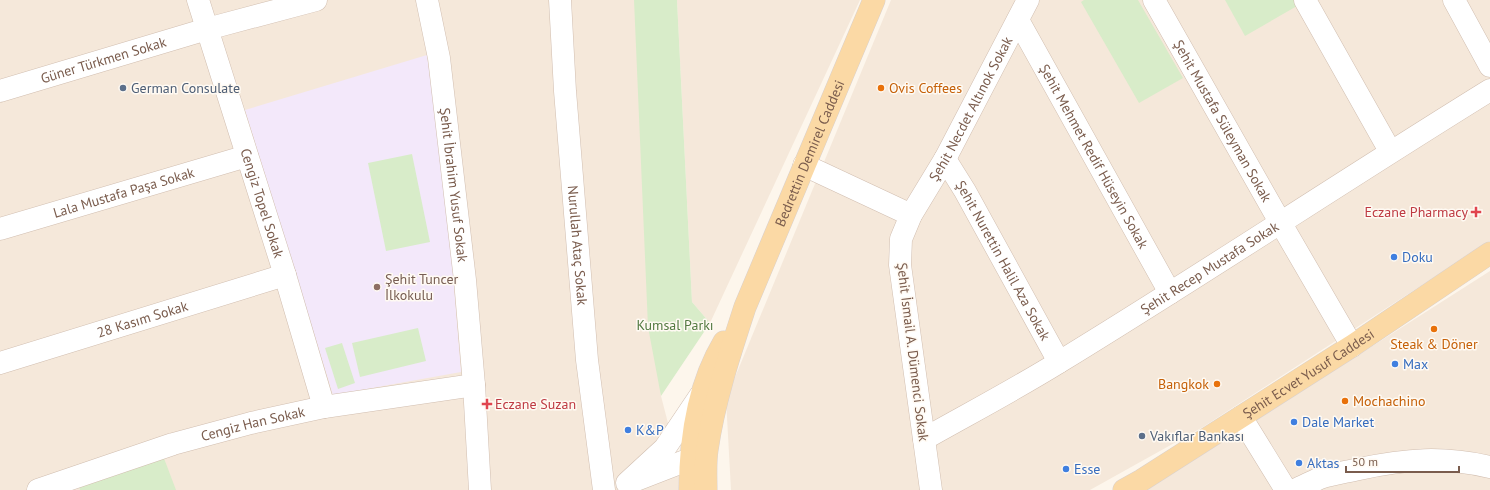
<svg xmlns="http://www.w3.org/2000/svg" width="1490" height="490" font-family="'PT Sans',sans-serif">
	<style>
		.residential { fill: #f5e8da }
		.education { fill: #f3e8fa }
		.green { fill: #d8ecc9 }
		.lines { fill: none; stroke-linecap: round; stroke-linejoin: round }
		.minor-casing { stroke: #d1beb0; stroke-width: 23 }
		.major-casing { stroke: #dad1cd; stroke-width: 23 }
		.minor { stroke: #fff; stroke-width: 22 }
		.major { stroke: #fbd9a5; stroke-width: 22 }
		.service-dot { fill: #5c6f8a; stroke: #fffaf3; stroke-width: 1.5 }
		.food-dot { fill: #e8710a; stroke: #fffaf3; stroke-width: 1.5 }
		.health-dot { fill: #e0444e; stroke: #fffaf3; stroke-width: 1.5 }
		.shop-dot { fill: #3f7fe0; stroke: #fffaf3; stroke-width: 1.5 }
		.education-dot { fill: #8d6e63; stroke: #fffaf3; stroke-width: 1.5 }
		.labels { text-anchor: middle; stroke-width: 3; stroke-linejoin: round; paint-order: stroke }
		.street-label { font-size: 14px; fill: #7a5c4d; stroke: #fffaf3 }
		.service-label { font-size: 14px; fill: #4e5e75; stroke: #fffaf3; text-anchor: start }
		.food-label { font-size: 14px; fill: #c56008; stroke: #fffaf3; text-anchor: start }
		.health-label { font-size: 14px; fill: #be3a42; stroke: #fffaf3; text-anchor: end }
		.shop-label { font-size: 14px; fill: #366cbe; stroke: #fffaf3; text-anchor: start }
		.education-label { font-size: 14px; fill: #785e54; stroke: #fffaf3; text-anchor: start }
		.park-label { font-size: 14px; fill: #537a41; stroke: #fffaf3 }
	</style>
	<rect width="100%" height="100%" fill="#fdf6ec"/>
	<g class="residential">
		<path d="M0,0H638L661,396L684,485V490H0Z"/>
		<path d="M677,0H860L710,323L692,302Z"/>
		<path d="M891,0H1490V241L1203,427L1090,490H731L726,399Z"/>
		<path d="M1490,271V490H1147Z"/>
	</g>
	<path class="education" d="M427,55L447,202L461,372L333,395L245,110Z"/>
	<g class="green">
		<path d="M634,0H677L692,302L710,323L661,396L648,327Z"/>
		<path d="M1084,0H1138L1183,78L1139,103L1081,2Z"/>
		<path d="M1225,0H1294L1297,6L1245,36Z"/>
		<path d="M412,154L430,242L386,251L368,163Z"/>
		<path d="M418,328L426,361L360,377L352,343Z"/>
		<path d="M342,343L355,383L338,389L325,348Z"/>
		<path d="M162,453L176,490H80L78,483Z"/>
	</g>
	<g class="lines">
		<defs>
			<g id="minor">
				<path id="s1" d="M198,0L285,275L324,407"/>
				<path id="s2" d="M427,0L439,58L465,280L474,385L480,490"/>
				<path id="s3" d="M560,0L565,91L587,360L604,490"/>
				<path id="s4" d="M1154,0L1280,222L1352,346"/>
				<path d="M1305,0L1390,151"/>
				<path d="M1454,0L1490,66"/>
				<path id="s5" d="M1018,20L1170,293"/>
				<path id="s6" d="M0,91L207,29L316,0"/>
				<path id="s7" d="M945,159L965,191L1059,362"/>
				<path d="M804,165L911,215"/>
				<path id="s8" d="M0,229L247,156"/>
				<path id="s9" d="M0,363L285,275"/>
				<path d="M1241,417L1286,490"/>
				<path id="s10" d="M924,439C970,413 1016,389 1061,361C1205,273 1346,179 1490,90"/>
				<path d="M636,480L690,459L706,451"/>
				<path d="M627,483L665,448L700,396"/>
				<path id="s11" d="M38,490L173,444L251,423L324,407L474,385"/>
				<path id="s12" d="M931,490L900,265L901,239L911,215L945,159L1028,0"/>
				<path d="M1295,490C1303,486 1312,482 1320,478C1332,474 1346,472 1359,469C1406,459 1443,456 1490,467"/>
			</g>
			<g id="major">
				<path d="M690,490C690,439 697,387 724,342"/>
				<path id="s13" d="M706,490C706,477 705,463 707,450C714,401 730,353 745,307L874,0"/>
				<path id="s14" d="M1124,490L1142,480L1352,346L1490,253"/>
			</g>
		</defs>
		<use href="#minor" class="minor-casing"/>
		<use href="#major" class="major-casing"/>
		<use href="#minor" class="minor"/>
		<use href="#major" class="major"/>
	</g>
	<g class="service-dot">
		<circle cx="123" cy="88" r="4"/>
		<circle cx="1142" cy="436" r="4"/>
	</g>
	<g class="food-dot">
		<circle cx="881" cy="88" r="4"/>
		<circle cx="1434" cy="329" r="4"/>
		<circle cx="1217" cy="384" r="4"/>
		<circle cx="1345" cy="401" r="4"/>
	</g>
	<g class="health-dot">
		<path d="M1474 206h4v4h4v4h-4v4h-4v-4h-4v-4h4z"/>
		<path d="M485 398h4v4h4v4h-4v4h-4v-4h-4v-4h4z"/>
	</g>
	<g class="shop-dot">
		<circle cx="1394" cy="257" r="4"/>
		<circle cx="1395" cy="364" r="4"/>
		<circle cx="1294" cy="422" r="4"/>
		<circle cx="628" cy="430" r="4"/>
		<circle cx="1299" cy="463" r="4"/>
		<circle cx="1066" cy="469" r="4"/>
	</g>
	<circle class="education-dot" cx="377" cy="287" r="4"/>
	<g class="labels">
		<g class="street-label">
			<text dy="5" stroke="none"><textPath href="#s6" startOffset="108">Güner Türkmen Sokak</textPath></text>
			<text dy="5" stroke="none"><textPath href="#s12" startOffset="401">Şehit Necdet Altınok Sokak</textPath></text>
			<text dy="5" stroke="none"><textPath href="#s4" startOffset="139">Şehit Mustafa Süleyman Sokak</textPath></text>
			<text dy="5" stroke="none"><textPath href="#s13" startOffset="355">Bedrettin Demirel Caddesi</textPath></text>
			<text dy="5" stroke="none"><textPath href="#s5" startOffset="156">Şehit Mehmet Redif Hüseyin Sokak</textPath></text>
			<text dy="5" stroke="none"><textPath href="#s2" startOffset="187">Şehit İbrahim Yusuf Sokak</textPath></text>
			<text dy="5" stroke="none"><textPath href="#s8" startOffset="129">Lala Mustafa Paşa Sokak</textPath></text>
			<text dy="5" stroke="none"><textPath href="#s1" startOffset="213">Cengiz Topel Sokak</textPath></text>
			<text dy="5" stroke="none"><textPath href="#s3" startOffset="246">Nurullah Ataç Sokak</textPath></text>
			<text dy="5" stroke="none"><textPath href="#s7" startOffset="117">Şehit Nurettin Halil Aza Sokak</textPath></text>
			<text dy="5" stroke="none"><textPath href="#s10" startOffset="333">Şehit Recep Mustafa Sokak</textPath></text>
			<text dy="5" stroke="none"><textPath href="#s9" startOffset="149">28 Kasım Sokak</textPath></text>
			<text transform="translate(913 352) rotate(83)" y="5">Şehit İsmail A. Dümenci Sokak</text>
			<text dy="5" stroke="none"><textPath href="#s14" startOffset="218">Şehit Ecvet Yusuf Caddesi</textPath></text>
			<text dy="5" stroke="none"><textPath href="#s11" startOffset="225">Cengiz Han Sokak</textPath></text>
		</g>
		<g class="service-label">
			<text x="131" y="93">German Consulate</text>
			<text x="1150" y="441">Vakıflar Bankası</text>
		</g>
		<g class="food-label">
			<text x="889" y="93">Ovis Coffees</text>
			<text x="1434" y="349" text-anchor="middle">Steak &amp; Döner</text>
			<text x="1209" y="389" text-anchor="end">Bangkok</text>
			<text x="1353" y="406">Mochachino</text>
		</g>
		<g class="health-label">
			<text x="1468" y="217">Eczane Pharmacy</text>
			<text x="495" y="409" text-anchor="start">Eczane Suzan</text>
		</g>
		<g class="shop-label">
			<text x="1402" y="262">Doku</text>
			<text x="1403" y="369">Max</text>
			<text x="1302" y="427">Dale Market</text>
			<text x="636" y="435">K&amp;P</text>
			<text x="1307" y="468">Aktas</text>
			<text x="1074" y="474">Esse</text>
		</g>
		<g class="education-label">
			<text x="385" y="284">Şehit Tuncer<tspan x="385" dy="16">İlkokulu</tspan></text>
		</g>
		<g class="park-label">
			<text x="675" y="330">Kumsal Parkı</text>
		</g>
	</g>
	<path d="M1346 466v6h113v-6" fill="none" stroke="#7a5c4d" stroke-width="2"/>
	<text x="1352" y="466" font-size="12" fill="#7a5c4d" stroke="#fffaf3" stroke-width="3" paint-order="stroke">50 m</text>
</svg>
